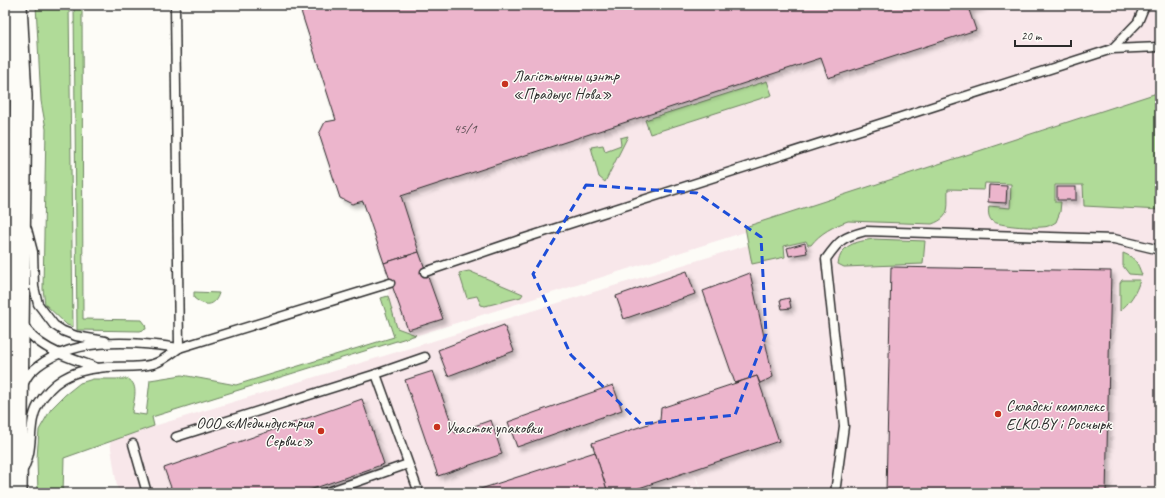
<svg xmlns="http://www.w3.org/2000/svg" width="1165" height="498" font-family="Caveat,sans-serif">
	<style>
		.built { fill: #f8e7ea }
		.green { fill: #b0db98; stroke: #6e8362 }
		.building { fill: #ecb5cc; stroke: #2b2b2b; filter: url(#shadow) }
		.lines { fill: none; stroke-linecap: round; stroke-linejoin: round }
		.lane-casing { stroke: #2b2b2b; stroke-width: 11 }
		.secondary-casing { stroke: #2b2b2b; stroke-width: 24 }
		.lane { stroke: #fdfcf7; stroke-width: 8 }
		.secondary { stroke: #fdfcf7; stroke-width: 21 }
		.marked { fill: none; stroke: #1d4ed8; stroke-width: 3; stroke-dasharray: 8 5; stroke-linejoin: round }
		.poi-dot { fill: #c8321e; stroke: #fdfcf7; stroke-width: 1.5 }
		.labels { text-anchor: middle; stroke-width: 3; stroke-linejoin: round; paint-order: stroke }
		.number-label { font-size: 14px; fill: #5b4e53 }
		.poi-label { font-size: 16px; fill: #2b2b2b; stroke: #fdfcf7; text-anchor: start }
	</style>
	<defs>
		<filter id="shadow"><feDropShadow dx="3.5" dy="3.5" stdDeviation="2" flood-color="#0004"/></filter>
	</defs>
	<rect width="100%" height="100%" fill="#fdfcf7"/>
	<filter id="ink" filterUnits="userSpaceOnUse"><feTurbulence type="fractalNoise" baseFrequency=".025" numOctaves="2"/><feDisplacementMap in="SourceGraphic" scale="8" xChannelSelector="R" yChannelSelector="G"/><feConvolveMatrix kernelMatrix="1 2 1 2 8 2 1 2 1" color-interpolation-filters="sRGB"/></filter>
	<g filter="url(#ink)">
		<path class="built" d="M299,5H1160V493H702L695,474L700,493H118L110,442L154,426L748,245L745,232L396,342L381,298L388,296L390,283L363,201L352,204L340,198L319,134L336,120Z"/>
		<g class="green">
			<path d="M36,5H69L73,327L67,325L45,304L43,289L46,129L41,101Z"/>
			<path d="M74,5H82L83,319L142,320L145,324L146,329L140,331L77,330Z"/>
			<path d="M767,81L772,95L650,134L645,120Z"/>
			<path d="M1160,92V210L1084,206L1083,185H1055V202H1061L1060,212L1056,222C1051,225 1048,227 1042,227C1032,228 999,226 992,221C988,217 988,211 989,206L1010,208L1011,184L985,183L984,190L948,189C947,206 952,217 932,224L848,221C834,226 820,233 811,245H808L806,241L784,246L785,257L752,264L745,227Z"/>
			<path d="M628,136L605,182L599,177L591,147L603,145L605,151L621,145L620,138Z"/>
			<path d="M873,239L925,241L923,264L844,267L838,264C841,244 856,242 873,239Z"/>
			<path d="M1123,253C1136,258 1137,262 1142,275L1129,274L1123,266Z"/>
			<path d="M469,271L523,294L521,297L485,306L481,305L477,296L467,298L459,273Z"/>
			<path d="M1122,280H1140C1136,294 1130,302 1120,311V283Z"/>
			<path d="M194,292L219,293C215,307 205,307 194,298Z"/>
			<path d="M388,296L397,328L416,335L152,417L154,426L64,458L63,493H38L37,458L39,430L51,409L65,395L80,383L93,379H128C140,385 133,402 132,413L146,415L150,380L182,375L236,385L394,337L381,298Z"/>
		</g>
		<g class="building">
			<path d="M299,5H984L969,10L976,30L828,78L821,58L401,196L419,252L384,263L363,201L352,204L340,198L319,134L325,122L336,120Z"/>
			<path d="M989,185L1007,186L1006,203L988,202Z"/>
			<rect x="1057" y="187" width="19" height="13"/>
			<path d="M805,243L807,253L789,256L787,248Z"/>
			<path d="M419,252L443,319L408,330L384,263Z"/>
			<path d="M891,267L1111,271L1106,493H886Z"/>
			<path d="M687,271L695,294L624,319L616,296Z"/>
			<path d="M750,273L773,377L760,383L757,376L735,383L703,291Z"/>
			<path d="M789,298L791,308L782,309L780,300Z"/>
			<path d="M504,325L514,351L448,376L438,350Z"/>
			<path d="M433,371L455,433L491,420L502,454L438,476L405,380Z"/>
			<path d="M757,376L779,441L624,493H608L592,443L660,420L661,408Z"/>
			<path d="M613,385L622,410L517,447L508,422Z"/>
			<path d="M362,399L384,464L301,493H173L164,468Z"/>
			<path d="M595,452L608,493H468Z"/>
			<path d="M389,488L391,493H374Z"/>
		</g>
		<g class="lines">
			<defs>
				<g id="lane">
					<path d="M175,5L179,348"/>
					<path d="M1112,49L1138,22L1145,5"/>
					<path d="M27,229L33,252L34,287L38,304L54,325L63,331L76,336L105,341"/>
					<path d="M425,272L519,240L1112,49L1160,47"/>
					<path d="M23,323C34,349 74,359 98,368"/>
					<path d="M376,374L419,493"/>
					<path d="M23,385C25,381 27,376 31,372C69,336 131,341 179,348"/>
					<path d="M176,437L376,374L425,357"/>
					<path d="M133,444L147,493"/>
					<path d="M24,468C26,463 28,458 29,453C32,437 30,419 38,405C52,381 71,371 98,368C116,365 135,369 153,364C163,361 171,354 179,348L390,283"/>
					<path d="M325,493L408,464"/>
					<path d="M835,493L844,426L826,259C840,239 843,237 866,231L1114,239L1160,250"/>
				</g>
				<path id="secondary" d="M16,5L21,96L16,493"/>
			</defs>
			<use href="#lane" class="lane-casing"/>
			<use href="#secondary" class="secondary-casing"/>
			<use href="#lane" class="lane"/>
			<use href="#secondary" class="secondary"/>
		</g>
	</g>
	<path class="marked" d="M586,185L697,193L761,237L766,334L735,415L641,424L571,355L533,274Z"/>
	<g class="poi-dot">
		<circle cx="505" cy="84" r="4"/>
		<circle cx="998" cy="414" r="4"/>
		<circle cx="437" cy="427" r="4"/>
		<circle cx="321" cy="431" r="4"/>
	</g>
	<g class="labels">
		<g class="number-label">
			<text x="465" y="133">45/1</text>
		</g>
		<g class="poi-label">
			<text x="513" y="81">Лагістычны цэнтр<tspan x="513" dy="18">«Прадыус Нова»</tspan></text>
			<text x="1006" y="411">Складскі комплекс<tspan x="1006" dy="18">ELKO.BY і Росчырк</tspan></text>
			<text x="313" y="428" text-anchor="end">ООО «Мединдустрия<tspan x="313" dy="18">Сервис»</tspan></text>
			<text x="445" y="433">Участок упаковки</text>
		</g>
	</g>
	<rect width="1165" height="498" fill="none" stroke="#fdfcf7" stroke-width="20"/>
	<rect x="10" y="10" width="1145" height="478" fill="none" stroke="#2b2b2b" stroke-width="1.5" filter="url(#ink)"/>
	<path d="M1015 40v6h56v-6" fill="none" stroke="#2b2b2b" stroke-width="2"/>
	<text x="1021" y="40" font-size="12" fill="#2b2b2b" stroke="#fdfcf7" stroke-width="3" paint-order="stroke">20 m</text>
</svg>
